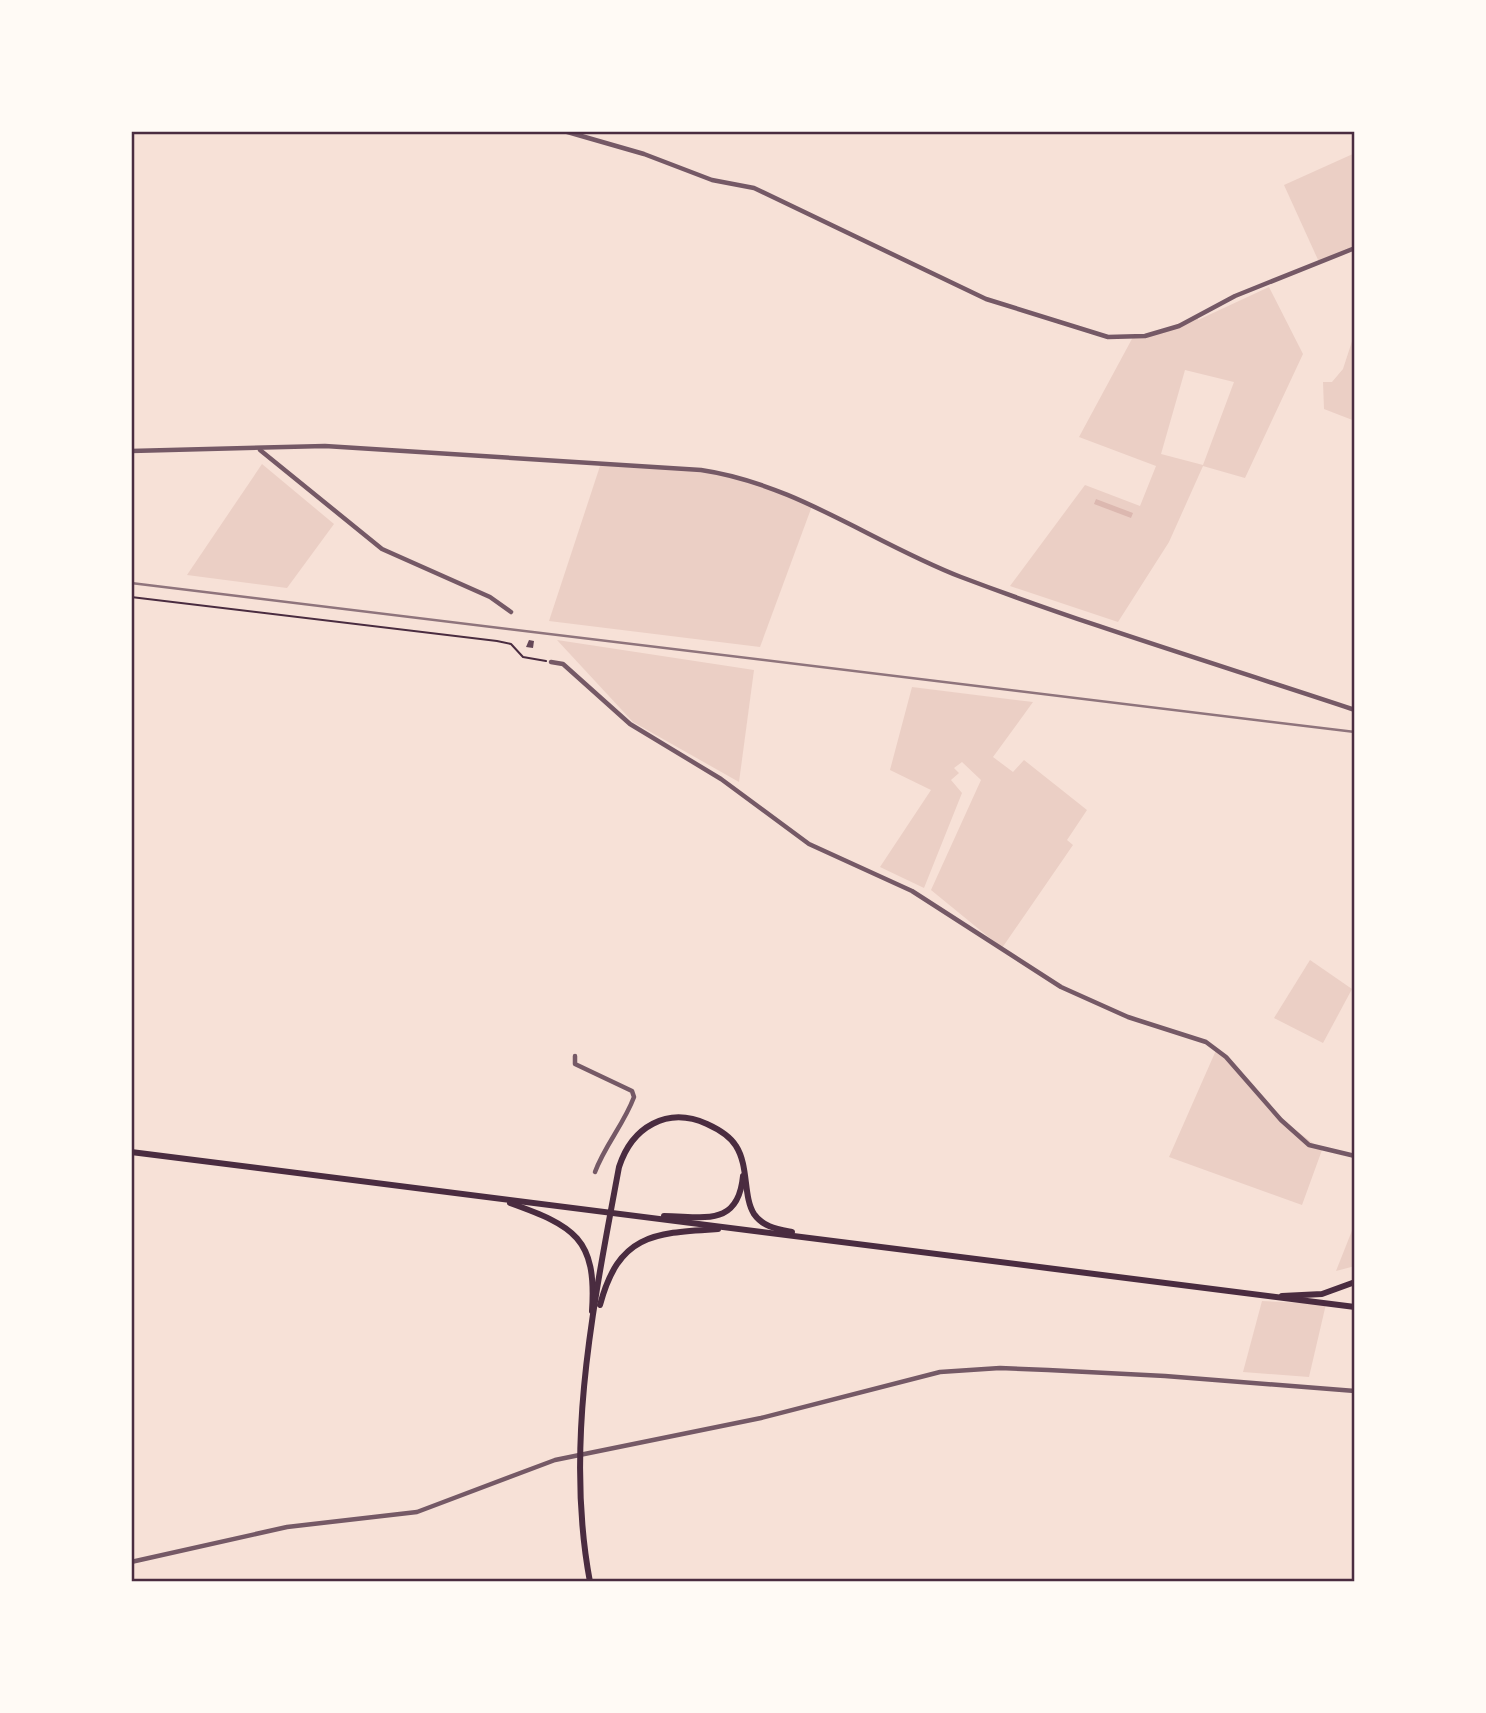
<svg xmlns="http://www.w3.org/2000/svg" width="1486" height="1713" font-family="'Noto Sans',sans-serif">
	<style>
		.green { fill: #ebcfc5; fill-rule: evenodd }
		.water { fill: #dcb8b0 }
		.building { fill: #644757 }
		.lines { fill: none; stroke-linecap: round; stroke-linejoin: round }
		.path { stroke: #4a2c40; stroke-width: 2 }
		.minor { stroke: #755966; stroke-width: 4.5 }
		.secondary { stroke: #4a2c40; stroke-width: 6 }
		.rail { stroke: #8f747c; stroke-width: 2.5 }
		.neatline { fill: none; stroke: #4a2c40; stroke-width: 2.5 }
	</style>
	<rect width="100%" height="100%" fill="#f7e1d7"/>
	<g class="green">
		<path d="M1355,153V249L1319,262L1284,185Z"/>
		<path d="M1269,287L1303,354L1245,478L1203,466L1169,542L1118,622L1010,586L1085,485L1140,506L1156,466L1079,437L1133,337L1145,336L1198,317V320ZM1185,370L1234,382L1203,465L1161,454Z"/>
		<path d="M1355,332V421L1324,409L1323,382H1332L1343,369Z"/>
		<path d="M601,463L695,470L748,479L812,506L760,647L549,621Z"/>
		<path d="M262,464L334,524L287,588L187,575Z"/>
		<path d="M557,640L754,670L739,782L633,722Z"/>
		<path d="M912,687L1033,702L993,757L1013,772L1024,760L1087,810L1067,840L1073,845L1002,948L931,890L981,780L962,762L954,768L959,773L951,780L962,793L924,888L880,867L931,790L890,770Z"/>
		<path d="M1310,960L1352,989L1323,1043L1274,1018Z"/>
		<path d="M1217,1048L1277,1116L1322,1150L1302,1205L1169,1157Z"/>
		<path d="M1355,1223V1266L1336,1271Z"/>
		<path d="M1262,1301L1326,1304L1309,1377L1243,1372Z"/>
	</g>
	<path class="water" d="M1096,499L1133,513L1131,518L1094,504Z"/>
	<path class="building" d="M529,640L534,641L533,648L526,647Z"/>
	<g class="lines">
		<path class="path" d="M131,597L497,641L511,644L523,657L546,661"/>
		<g class="minor">
			<path d="M564,131L644,154L712,180L754,188L986,299L1108,337L1145,336L1179,326L1235,296L1355,248"/>
			<path d="M260,450L382,549L490,597L511,612"/>
			<path d="M131,451L325,446L701,470C796,484 873,543 961,577C1090,626 1223,666 1355,710"/>
			<path d="M551,662L563,664L630,724L721,779L809,844L912,891L1061,987L1128,1017L1206,1042L1226,1057L1281,1120L1309,1145L1355,1156"/>
			<path d="M575,1056V1064L632,1091L634,1097C624,1124 605,1145 595,1172"/>
			<path d="M131,1562L287,1527L417,1512L555,1460L761,1418L940,1372L1000,1368L1048,1370L1165,1376L1355,1391"/>
		</g>
		<g class="secondary">
			<path d="M131,1152L1355,1307"/>
			<path d="M510,1203C574,1226 597,1238 592,1311"/>
			<path d="M664,1216C703,1216 738,1228 743,1176"/>
			<path d="M1282,1296L1322,1294L1355,1282"/>
			<path d="M600,1305C619,1234 653,1233 718,1229"/>
			<path d="M590,1582C564,1444 594,1302 619,1167C632,1127 667,1106 707,1124C718,1129 730,1136 736,1146C749,1166 743,1197 754,1214C763,1227 777,1229 792,1232"/>
		</g>
		<path class="rail" d="M131,583L1355,732"/>
	</g>
	<rect width="1486" height="1713" fill="none" stroke="#fffaf5" stroke-width="266"/>
	<rect x="133" y="133" width="1220" height="1447" class="neatline"/>
</svg>
